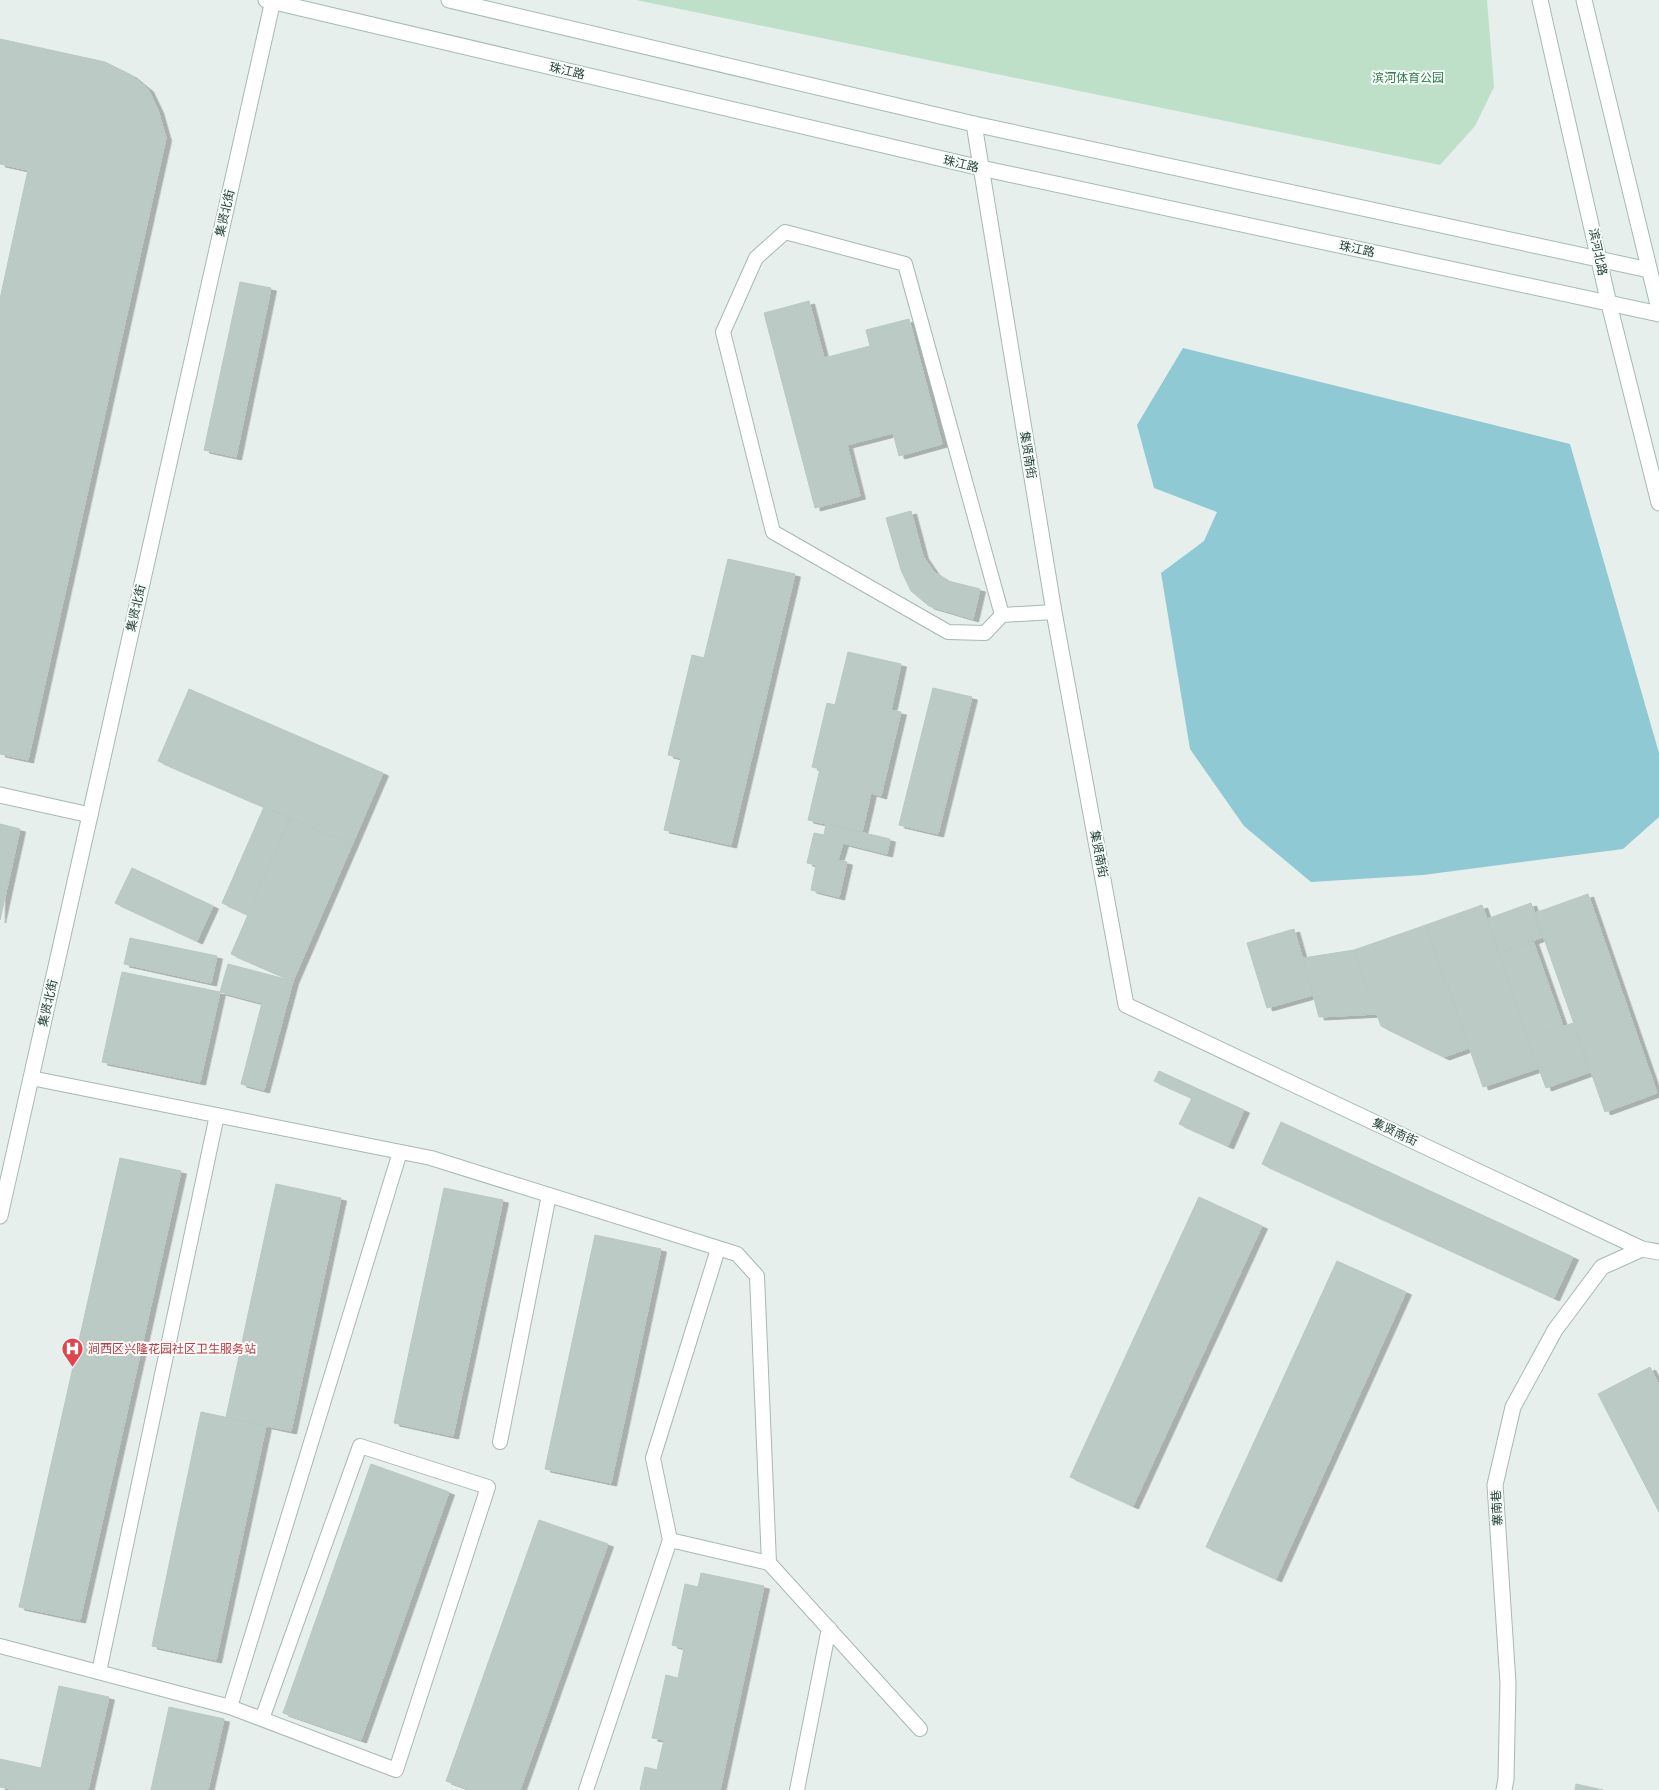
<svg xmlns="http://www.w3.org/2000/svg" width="1659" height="1790" font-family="'PT Sans Narrow','Noto Sans SC',sans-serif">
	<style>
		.green { fill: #bfe0c8 }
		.water { fill: #8ec9d4 }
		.building { fill: #bbcac4; stroke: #b8c9c2; filter: url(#shadow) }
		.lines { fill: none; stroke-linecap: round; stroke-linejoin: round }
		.lane-casing { stroke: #a8b8b2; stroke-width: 16 }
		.street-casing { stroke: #a8b8b2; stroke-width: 17 }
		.secondary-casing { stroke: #a4bbb3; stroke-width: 17 }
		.lane { stroke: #fff; stroke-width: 14 }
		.street { stroke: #fff; stroke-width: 15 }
		.secondary { stroke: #fff; stroke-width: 15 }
		.labels { text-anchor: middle; stroke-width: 4; stroke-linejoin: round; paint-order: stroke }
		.street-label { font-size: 12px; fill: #24423a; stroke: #f7fbf9 }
		.park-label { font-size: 12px; fill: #2d7a4b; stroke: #f7fbf9 }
		.health-label { font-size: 12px; fill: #be3a42; stroke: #f7fbf9; text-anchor: start }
	</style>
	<defs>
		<filter id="shadow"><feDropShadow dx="5.5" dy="3" stdDeviation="0" flood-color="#0004"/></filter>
	</defs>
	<rect width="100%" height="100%" fill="#e6efeb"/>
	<path class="green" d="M636,0H1487L1494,87L1475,126L1440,165Z"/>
	<path class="water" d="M1183,348L1570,444L1659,753V817L1623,849L1423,875L1311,882L1244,826L1190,749L1161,573L1204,541L1217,512L1154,488L1137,425Z"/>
	<g class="building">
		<path d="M0,39L105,62L131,75L148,89L158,110L166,138L28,760L0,754V299L28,170L0,164Z"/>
		<path d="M240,282L271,288L236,457L204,450Z"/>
		<path d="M809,301L824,358L870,346L866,330L909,319L942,444L899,456L893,433L847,445L860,496L815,508L764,313Z"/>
		<path d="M911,511L923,556L934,572L948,581L980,589L973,619L929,606L911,591L901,570L886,518Z"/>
		<path d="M728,559L795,574L731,845L664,830L681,758L668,755L692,655L704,658Z"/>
		<path d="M848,652L901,664L891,710L901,712L881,796L871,793L862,832L808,820L820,769L812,767L827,703L835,705Z"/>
		<path d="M933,688L972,697L938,834L899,825Z"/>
		<path d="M189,689L383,773L352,845L158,761Z"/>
		<path d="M264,807L290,818L248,915L222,903Z"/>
		<path d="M290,818L352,845L293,981L231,954Z"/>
		<path d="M0,824L20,829L0,920Z"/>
		<path d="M826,824L890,839L887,854L843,843L838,860L847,862L839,897L811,890L816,865L807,863L814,833L824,835Z"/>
		<path d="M132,868L213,906L197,941L115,903Z"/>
		<path d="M1588,894L1657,1093L1605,1112L1535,913Z"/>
		<path d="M1531,903L1543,937L1499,953L1487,919Z"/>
		<path d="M1482,905L1539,1068L1483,1087L1426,925Z"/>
		<path d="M1426,925L1469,1048L1444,1057L1381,1026L1354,950Z"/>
		<path d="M1294,929L1313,995L1267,1008L1247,943Z"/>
		<path d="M130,938L217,956L211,983L124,964Z"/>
		<path d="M1533,941L1563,1026L1528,1039L1499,953Z"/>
		<path d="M1354,950L1377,1014L1319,1017L1303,958Z"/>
		<path d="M228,964L293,981L264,1090L241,1084L262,1003L220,992Z"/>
		<path d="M122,972L220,992L200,1082L102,1062Z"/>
		<path d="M1573,1023L1590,1072L1546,1088L1528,1039Z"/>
		<path d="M1159,1071L1244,1110L1228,1146L1179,1124L1192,1098L1154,1081Z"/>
		<path d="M1281,1122L1573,1257L1554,1298L1262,1164Z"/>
		<path d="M120,1158L181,1171L141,1350L80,1336Z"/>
		<path d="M276,1184L341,1198L291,1431L226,1417Z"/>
		<path d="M444,1188L503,1200L453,1436L394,1423Z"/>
		<path d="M1199,1197L1262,1226L1133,1506L1070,1477Z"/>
		<path d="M595,1235L661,1249L611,1483L545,1469Z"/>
		<path d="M1337,1261L1406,1292L1276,1579L1206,1547Z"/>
		<path d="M80,1336L141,1350L80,1620L19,1607Z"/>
		<path d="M1650,1367L1659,1385V1512L1598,1394Z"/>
		<path d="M201,1412L266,1426L216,1660L152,1646Z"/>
		<path d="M371,1464L449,1492L361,1740L283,1713Z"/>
		<path d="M539,1520L608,1544L520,1790H471L446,1781Z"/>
		<path d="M701,1573L764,1586L720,1790H640L645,1767L657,1770L664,1740L652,1738L666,1675L678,1678L684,1648L672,1645L685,1584L698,1587Z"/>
		<path d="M59,1686L109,1697L88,1790H15L0,1787V1759L41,1768Z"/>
		<path d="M169,1707L224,1719L208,1790H151Z"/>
		<path d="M1576,1784L1603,1790H1575Z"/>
	</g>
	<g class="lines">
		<defs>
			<g id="lane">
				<path d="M1002,615L985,633L948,632L773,532L723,332L756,258L785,232L905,264L1002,615L1054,612"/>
				<path d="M31,1078L431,1158L737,1254L757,1276L769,1563L920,1729"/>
				<path d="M500,1442L549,1195"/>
				<path d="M670,1540L769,1563"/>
				<path d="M0,1646L230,1707L396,1770L488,1487L360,1446L262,1719"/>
				<path d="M99,1672L217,1115"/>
				<path d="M230,1707L400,1152"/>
				<path d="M586,1790L670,1540L653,1458L718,1249"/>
				<path d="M797,1790L829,1628"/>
			</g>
			<g id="street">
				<path d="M974,124L1054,612L1126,1005L1642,1249L1659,1252"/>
				<path d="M0,795L90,815"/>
				<path d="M0,1216L273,0"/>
				<path d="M1504,1790L1506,1779L1508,1683L1495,1485L1513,1407L1555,1330L1602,1267L1642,1249"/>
			</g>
			<g id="secondary">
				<path d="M266,0L981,168L1659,314"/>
				<path d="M449,0L974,124L1649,270"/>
				<path d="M1540,0L1609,304L1659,503"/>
				<path d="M1584,0L1659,309"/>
			</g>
		</defs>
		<use href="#lane" class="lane-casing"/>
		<use href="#street" class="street-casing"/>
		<use href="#secondary" class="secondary-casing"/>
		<use href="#lane" class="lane"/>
		<use href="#street" class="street"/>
		<use href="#secondary" class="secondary"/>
	</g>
	<defs>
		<symbol id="hospital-pin" viewBox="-11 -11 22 30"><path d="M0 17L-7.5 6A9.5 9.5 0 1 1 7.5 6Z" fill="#e0444e" stroke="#f7fbf9"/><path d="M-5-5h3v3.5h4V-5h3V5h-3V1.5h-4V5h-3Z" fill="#fff"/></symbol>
	</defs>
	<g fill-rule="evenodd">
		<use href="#hospital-pin" x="60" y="1336" width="25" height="34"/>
	</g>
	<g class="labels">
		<g class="street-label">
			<text transform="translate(567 71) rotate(13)" y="4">珠江路</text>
			<text transform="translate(961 164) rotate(13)" y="4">珠江路</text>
			<text transform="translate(225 213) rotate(-77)" y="4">集贤北街</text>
			<text transform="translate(1357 249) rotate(12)" y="4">珠江路</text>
			<text transform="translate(1598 252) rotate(78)" y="4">滨河北路</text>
			<text transform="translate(1028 455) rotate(81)" y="4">集贤南街</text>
			<text transform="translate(136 608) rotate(-77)" y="4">集贤北街</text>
			<text transform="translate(1099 854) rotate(79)" y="4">集贤南街</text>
			<text transform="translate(48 1003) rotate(-77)" y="4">集贤北街</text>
			<text transform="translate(1395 1132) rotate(25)" y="4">集贤南街</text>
			<text transform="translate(1497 1508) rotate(-93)" y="4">寨南巷</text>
		</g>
		<g class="park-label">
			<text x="1408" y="82">滨河体育公园</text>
		</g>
		<g class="health-label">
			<text x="88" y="1353">涧西区兴隆花园社区卫生服务站</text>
		</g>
	</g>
</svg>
